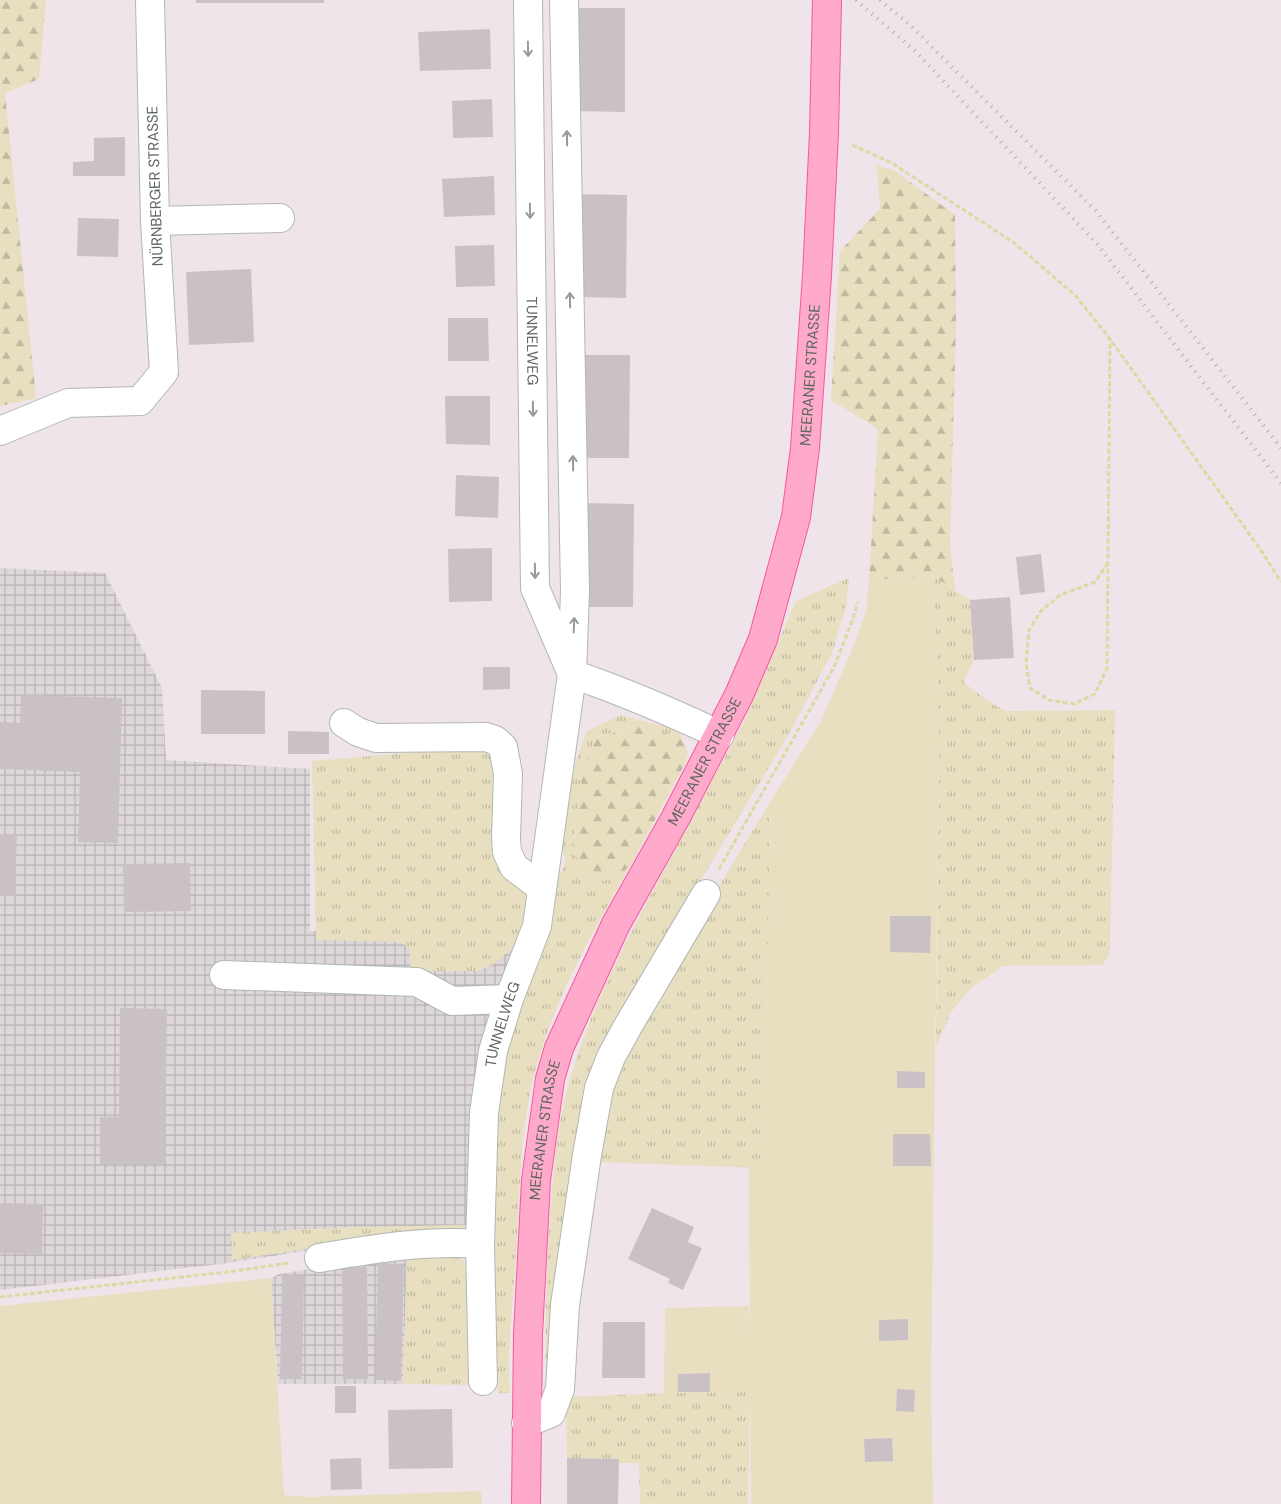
<svg xmlns="http://www.w3.org/2000/svg" width="1281" height="1504" font-family="'DM Sans',sans-serif">
	<style>
		.industrial { fill: url(#industrial-grid) }
		.grass { fill: url(#grass-tufts) }
		.forest { fill: url(#forest-firs) }
		.green { fill: #e8dfc0 }
		.building { fill: #cac1c6 }
		.lines { fill: none; stroke-linecap: round; stroke-linejoin: round }
		.minor-casing { stroke: #b0b8b3; stroke-width: 30 }
		.major-casing { stroke: #f855a6; stroke-width: 30 }
		.path { stroke: #d8dba2; stroke-width: 3; stroke-dasharray: 5 2.5; stroke-linecap: butt }
		.minor { stroke: #fff; stroke-width: 28 }
		.major { stroke: #ffaaca; stroke-width: 28 }
		.rail { stroke: #afb1af; stroke-width: 4; stroke-dasharray: 1 6; stroke-linecap: butt }
		.oneway { stroke: #959c97 }
		.labels { text-anchor: middle; stroke-width: 5; stroke-linejoin: round; paint-order: stroke }
		.street-label { font-size: 15px; fill: #5c665f; stroke: #fff }
	</style>
	<defs>
		<pattern id="industrial-grid" width="8" height="8" patternUnits="userSpaceOnUse" patternTransform="scale(1.25)"><rect width="8" height="8" fill="#ded7da"/><path d="M0 4h8M4 0v8" fill="none" stroke="#b7b2b4"/></pattern>
		<pattern id="grass-tufts" width="24" height="20" patternUnits="userSpaceOnUse" patternTransform="scale(1.25)"><rect width="24" height="20" fill="#e8dfc0"/><path d="M3 7l-1-3M5 7V3M7 7l1-3M15 17l-1-3M17 17v-4M19 17l1-3" fill="none" stroke="#bfb99f"/></pattern>
		<pattern id="forest-firs" width="22" height="20" patternUnits="userSpaceOnUse" patternTransform="scale(1.25)"><rect width="22" height="20" fill="#e8dfc0"/><path d="M5 1l3.5 6h-7zM16 11l3.5 6h-7z" fill="#bfb99f"/></pattern>
	</defs>
	<rect width="100%" height="100%" fill="#efe4e9"/>
	<g class="industrial">
		<path d="M0,568L105,573L162,688L166,760L310,769V931L537,926L469,1233L355,1243L228,1263L0,1290Z"/>
		<path d="M367,1260H407L403,1384H278L271,1278L279,1274Z"/>
	</g>
	<g class="grass">
		<path d="M934,577L970,600L974,660L963,682L984,698L1005,711L1115,710L1110,949L1108,958L1102,965L1003,966L971,988L951,1012L936,1047L939,735Z"/>
		<path d="M849,578L846,606L832,653L785,741L694,891L609,1043L555,1376L546,1377C545,1329 546,1281 549,1233C552,1185 555,1137 567,1090C582,1033 607,979 634,926L744,721L796,601Z"/>
		<path d="M620,715L674,729L681,736L634,726L597,737L584,763L572,847L585,876L603,881L630,867C588,939 545,1015 529,1098C520,1150 519,1204 516,1257C513,1302 507,1347 510,1393H498L496,1367L493,1284V1101L558,873L562,872L566,858L559,845L565,795L586,732Z"/>
		<path d="M490,746L527,890L526,913L514,946L496,963L477,971H410V949L401,942L316,940L312,761Z"/>
		<path d="M770,802L765,1168L595,1162L606,1106L640,1023L710,901Z"/>
		<path d="M467,1225L466,1230L378,1238L232,1260L231,1233L354,1227Z"/>
		<path d="M407,1252L452,1253L465,1262L467,1292L468,1385L403,1384Z"/>
		<path d="M750,1392L748,1504H640L639,1463H619L618,1459L567,1458L566,1402L568,1397L664,1393Z"/>
	</g>
	<g class="forest">
		<path d="M0,0H46L39,79L5,93L36,398L0,406Z"/>
		<path d="M877,165L895,171L955,215L956,327L950,544L955,590L934,577L869,580L878,429L831,400L840,251L880,209Z"/>
		<path d="M634,726L681,736L688,753L685,764L630,867L603,881L585,876L572,847L584,763L597,738Z"/>
	</g>
	<g class="green">
		<path d="M934,577L939,735L931,1386L933,1504H751L750,1392L664,1393L665,1308L749,1306L750,1341L749,1167H765L770,802L820,723L854,645L866,611L869,580Z"/>
		<path d="M271,1278L284,1495L308,1497L481,1491L482,1504H0V1306Z"/>
	</g>
	<g class="building">
		<rect x="196" y="0" width="128" height="3"/>
		<path d="M573,8H625V112L572,111Z"/>
		<path d="M490,29L491,69L420,71L418,32Z"/>
		<path d="M492,99L493,137L453,138L452,101Z"/>
		<path d="M125,137V176H73V162L94,161V138Z"/>
		<path d="M494,176L495,215L444,217L442,179Z"/>
		<path d="M574,194L627,195L626,298L574,297Z"/>
		<path d="M78,218L119,219L118,257L77,256Z"/>
		<path d="M494,245L495,286L456,287L455,246Z"/>
		<path d="M251,269L254,342L189,345L186,272Z"/>
		<path d="M448,318H488L489,361H448Z"/>
		<path d="M577,355H630L629,458H577Z"/>
		<path d="M445,396H490V445L446,444Z"/>
		<path d="M456,475L499,477L498,518L455,516Z"/>
		<path d="M582,503L634,504L633,607H581Z"/>
		<path d="M492,548V601L449,602L448,549Z"/>
		<path d="M1041,554L1045,592L1020,595L1016,557Z"/>
		<path d="M1010,597L1014,658L974,660L970,600Z"/>
		<path d="M483,667H510V689L483,690Z"/>
		<path d="M201,690L265,691V734H201Z"/>
		<path d="M21,695L122,698L118,843L78,842L80,772L0,769V722L20,723Z"/>
		<path d="M288,731L329,732V754H288Z"/>
		<path d="M0,834L17,835L15,896H0Z"/>
		<path d="M190,863L191,911L124,912L123,864Z"/>
		<path d="M890,916H931L930,953L890,952Z"/>
		<path d="M120,1008L167,1009L165,1164H100V1117H119Z"/>
		<path d="M897,1071L925,1072V1088H897Z"/>
		<path d="M893,1134H930L931,1166H893Z"/>
		<path d="M0,1203L43,1204L42,1254L0,1253Z"/>
		<path d="M652,1208L694,1227L688,1242L702,1248L683,1290L668,1283L670,1279L628,1259Z"/>
		<path d="M378,1263L404,1264L401,1381L375,1380Z"/>
		<path d="M342,1267H367L368,1379H343Z"/>
		<path d="M282,1275L304,1276L302,1379H280Z"/>
		<path d="M908,1319V1340L879,1341V1320Z"/>
		<path d="M603,1322H645V1378H602Z"/>
		<path d="M710,1373V1392H678V1374Z"/>
		<rect x="335" y="1386" width="21" height="27"/>
		<path d="M897,1389L915,1390L914,1412L896,1411Z"/>
		<path d="M452,1409L453,1468L389,1469L388,1410Z"/>
		<path d="M892,1438L893,1461L865,1462L864,1439Z"/>
		<path d="M361,1458L362,1489L331,1490L330,1459Z"/>
		<path d="M567,1458L619,1459L618,1504H567Z"/>
	</g>
	<g class="lines">
		<defs>
			<g id="minor">
				<path id="s1" d="M528,0L535,588L572,674C623,691 671,712 720,735"/>
				<path d="M155,221L280,218"/>
				<path d="M0,431L68,403L140,401L164,372L155,221L150,0"/>
				<path d="M344,723L358,732L376,738L486,737L495,740L503,747L508,774L506,838L507,852L514,867L542,888"/>
				<path d="M224,975L417,982L452,1001L509,999"/>
				<path d="M319,1258C373,1249 425,1240 480,1244"/>
				<path id="s2" d="M483,1381L480,1244L484,1113L493,1051L509,999L537,926L572,674L575,591L564,0"/>
				<path d="M526,1423L551,1413L560,1389L565,1305L587,1155L599,1088L611,1057L628,1026L706,894"/>
			</g>
			<g id="major">
				<path id="s3" d="M526,1504L528,1335L536,1180L550,1079L559,1048L616,924L676,817L739,695L763,639L796,517L805,448L817,275L824,133L827,0"/>
			</g>
		</defs>
		<use href="#minor" class="minor-casing"/>
		<use href="#major" class="major-casing"/>
		<g class="path">
			<path d="M852,145L890,162L1013,242L1076,296L1110,339L1260,549L1281,582"/>
			<path d="M1108,563L1095,582L1060,595L1041,611L1029,630L1026,664L1030,688L1049,700L1074,704L1095,694L1107,668L1110,339"/>
			<path d="M719,869L834,667L853,619L858,602"/>
			<path d="M0,1297L227,1272L290,1263"/>
		</g>
		<use href="#minor" class="minor"/>
		<use href="#major" class="major"/>
		<g class="rail">
			<path d="M856,0L915,51L1098,245L1281,483"/>
			<path d="M880,0L910,25L1096,211L1281,448"/>
		</g>
	</g>
	<defs><path id="oneway-shaft" d="M-6 0H5M1.5-3L5.5 0L1.5 3" fill="none" stroke-width="1.6" stroke-linecap="round" stroke-linejoin="round" transform="scale(1.25)"/></defs>
	<g class="oneway">
		<use href="#oneway-shaft" transform="translate(528 49) rotate(89)"/>
		<use href="#oneway-shaft" transform="translate(567 138) rotate(-91)"/>
		<use href="#oneway-shaft" transform="translate(530 211) rotate(89)"/>
		<use href="#oneway-shaft" transform="translate(570 300) rotate(-91)"/>
		<use href="#oneway-shaft" transform="translate(533 409) rotate(89)"/>
		<use href="#oneway-shaft" transform="translate(573 463) rotate(-91)"/>
		<use href="#oneway-shaft" transform="translate(535 571) rotate(89)"/>
		<use href="#oneway-shaft" transform="translate(574 625) rotate(-88)"/>
	</g>
	<g class="labels">
		<g class="street-label">
			<text transform="translate(155 186) rotate(-92)" y="5">NÜRNBERGER STRASSE</text>
			<text dy="5" stroke="none"><textPath href="#s1" startOffset="341">TUNNELWEG</textPath></text>
			<text dy="5" stroke="none"><textPath href="#s3" startOffset="1185">MEERANER STRASSE</textPath></text>
			<text dy="5" stroke="none"><textPath href="#s3" startOffset="780">MEERANER STRASSE</textPath></text>
			<text dy="5" stroke="none"><textPath href="#s2" startOffset="359">TUNNELWEG</textPath></text>
			<text dy="5" stroke="none"><textPath href="#s3" startOffset="375">MEERANER STRASSE</textPath></text>
		</g>
	</g>
</svg>
